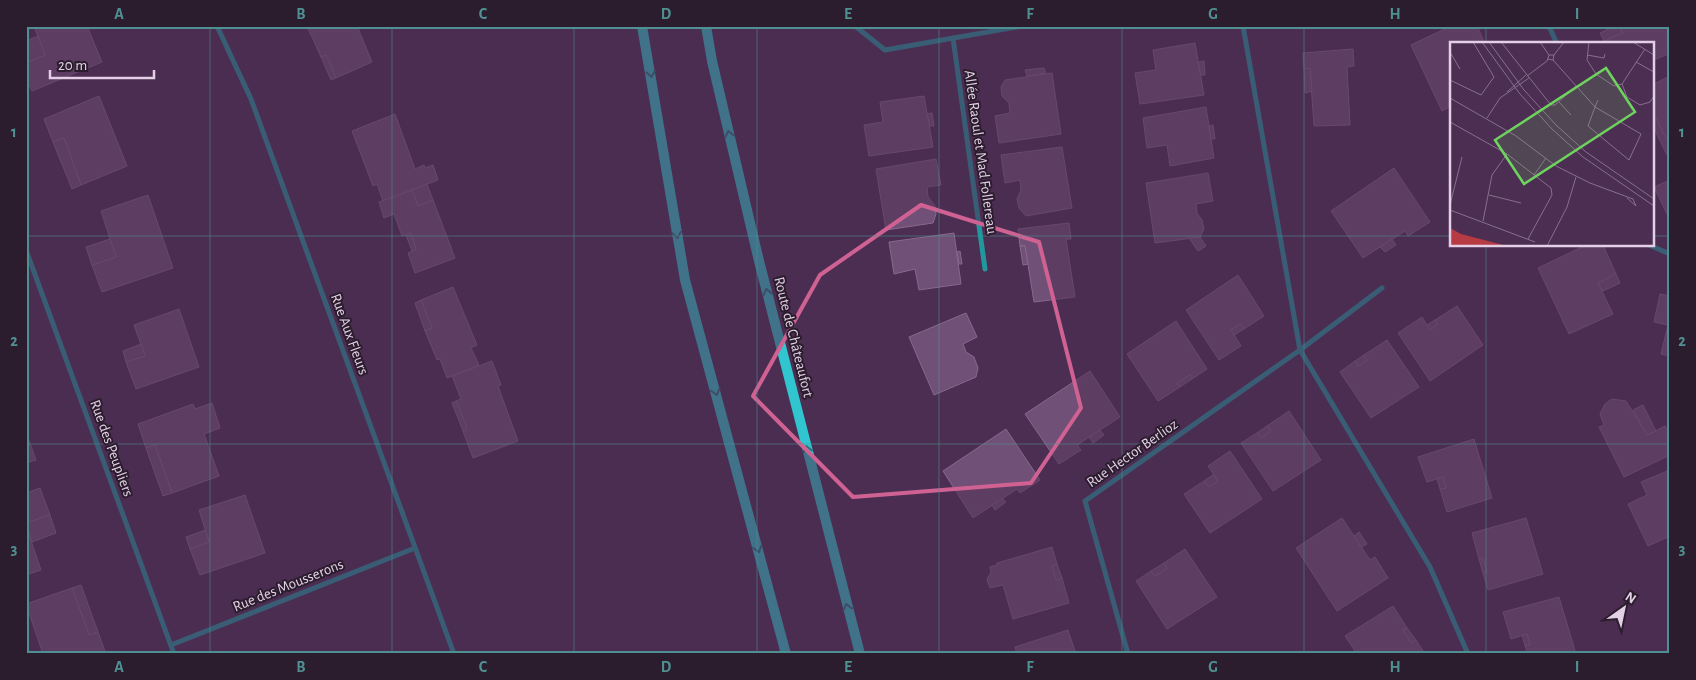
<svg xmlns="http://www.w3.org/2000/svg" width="1696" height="680" font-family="'Alegreya Sans',sans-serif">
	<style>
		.building { fill: #715077; stroke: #89678f }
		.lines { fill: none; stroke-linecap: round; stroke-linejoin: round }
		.minor { stroke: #21989e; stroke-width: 5 }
		.secondary { stroke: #31c6cf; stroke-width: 10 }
		.oneway { stroke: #2e727e }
		.marked { fill: none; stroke: #cf6293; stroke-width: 4; stroke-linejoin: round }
		.grid { fill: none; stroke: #4f9192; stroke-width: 1; stroke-opacity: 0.55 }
		.labels { text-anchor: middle; stroke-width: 4; stroke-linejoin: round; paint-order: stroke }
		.street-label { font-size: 15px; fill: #e3d0e7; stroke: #2b1d2d }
		.inset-road { fill: none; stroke: #886f8e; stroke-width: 1 }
		.view { fill: #6fd35f; fill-opacity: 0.15; stroke: #6fd35f; stroke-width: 2.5 }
		.inset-edge { fill: none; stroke: #e3d0e7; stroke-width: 2.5 }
		.neatline { fill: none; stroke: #4f9192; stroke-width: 2 }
		.grid-label { font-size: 16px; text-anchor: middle; font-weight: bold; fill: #4f9192 }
	</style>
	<rect width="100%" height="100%" fill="#4c2e52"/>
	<g class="building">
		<path d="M34,26H87L102,62L32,91L26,78V63L45,55Z"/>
		<path d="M307,26H357L372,62L336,78L326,55L321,57Z"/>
		<path d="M1451,26H1477L1485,44H1451V106L1442,111L1411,45Z"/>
		<path d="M1615,26H1619L1623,33L1604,41L1600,33Z"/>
		<path d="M1619,26H1670V53L1652,61V44H1605L1604,41L1623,33Z"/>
		<path d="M38,36L45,55L26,63V41Z"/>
		<path d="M1195,43L1204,95L1140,104L1135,73L1156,70L1153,50Z"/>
		<path d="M1353,49L1354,66L1347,67L1350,125L1314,126L1310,68L1304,69L1303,53Z"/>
		<path d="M326,55L336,78L331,80L321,57Z"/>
		<path d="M1204,61L1205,75H1201L1198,62Z"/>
		<path d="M1044,68L1046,73L1027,76L1025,70Z"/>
		<path d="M1310,68L1312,91L1305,93L1304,69Z"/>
		<path d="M1052,73L1061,134L999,143L995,116L1010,113L1009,103L1002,96L1001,87L1005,80Z"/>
		<path d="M1670,76V147L1656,118L1652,120V85Z"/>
		<path d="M99,96L127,166L81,185L64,138L53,142L44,119Z"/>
		<path d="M924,96L933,147L869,156L864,125L883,122L880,102Z"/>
		<path d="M1206,107L1214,158L1170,166L1167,145L1147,148L1143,118Z"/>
		<path d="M932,113L934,126H930L927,114Z"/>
		<path d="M395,114L415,169L424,165L425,168L433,165L438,180L383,201L377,184L373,186L352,131Z"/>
		<path d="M1656,118L1670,147V154L1667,155L1652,124V120Z"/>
		<path d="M1213,125L1215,139H1211L1209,126Z"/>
		<path d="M64,138L81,185L72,189L53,142Z"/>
		<path d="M1062,147L1072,208L1026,216L1019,208L1017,199L1021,190L1020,180L1005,183L1001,155Z"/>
		<path d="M936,159L941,185L927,187L928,197L935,206L936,214L933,223L886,230L876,169Z"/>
		<path d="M1394,168L1430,222L1408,236L1405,231L1363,258L1331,211Z"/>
		<path d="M1208,173L1213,201L1196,204L1197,213L1202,220L1204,229L1200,237L1155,243L1146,183Z"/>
		<path d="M1670,180V217L1669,218L1654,187Z"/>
		<path d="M427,184L433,200L418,206L412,190Z"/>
		<path d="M412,190L418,206L433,200L455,258L415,273L408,253L416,249L411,233L402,236L394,214L384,218L379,202Z"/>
		<path d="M148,195L173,268L102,292L92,265L116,257L101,211Z"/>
		<path d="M1069,223L1071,239H1066L1075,297L1034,302L1025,246H1020L1018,229Z"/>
		<path d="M411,233L416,249L412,251L406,235Z"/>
		<path d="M954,233L961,284L919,290L915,269L894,274L889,242Z"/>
		<path d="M1200,237L1206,246L1198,251L1189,238Z"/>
		<path d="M110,239L116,257L92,265L86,247Z"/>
		<path d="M1392,239L1396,245L1385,252L1380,247Z"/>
		<path d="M1586,245H1603L1616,274L1598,283L1613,314L1569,334L1538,268Z"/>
		<path d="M1020,246H1025L1028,264L1023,265Z"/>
		<path d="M960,251L962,264H959L957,252Z"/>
		<path d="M1616,274L1620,283L1603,291L1598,283Z"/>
		<path d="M1238,275L1264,316L1244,329L1241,324L1231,330L1241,346L1219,360L1186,310Z"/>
		<path d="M453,287L477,345L471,348L479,365L447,378L440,359L437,360L425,331L432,328L421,300Z"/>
		<path d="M1660,294L1670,296V356L1661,354L1668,325L1654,322Z"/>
		<path d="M421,300L432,328L425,331L415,303Z"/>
		<path d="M1457,306L1483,345L1430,381L1398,333L1422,317L1430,330L1438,324L1435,320Z"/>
		<path d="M179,309L199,367L136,389L126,362L145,356L134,325Z"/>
		<path d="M966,313L977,337L963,344L966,352L974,357L978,368L976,377L934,395L909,337Z"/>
		<path d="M1435,320L1438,324L1430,330L1427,325Z"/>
		<path d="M1176,321L1207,369L1192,379L1190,375L1177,383L1180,387L1158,401L1127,354Z"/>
		<path d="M1241,324L1244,329L1234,335L1231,330Z"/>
		<path d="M1387,340L1419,387L1371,418L1340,372L1355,361L1358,366L1367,360L1364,355Z"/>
		<path d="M141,344L145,356L126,362L123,351Z"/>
		<path d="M1364,355L1367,360L1358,366L1355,361Z"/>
		<path d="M492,361L501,385L498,386L518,441L473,458L463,431L467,428L456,401L461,399L452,376Z"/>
		<path d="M1090,371L1120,417L1077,445L1081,450L1059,464L1025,414Z"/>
		<path d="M1190,375L1192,379L1180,387L1177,383Z"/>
		<path d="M1612,399L1626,401L1647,435L1665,426L1670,435V455L1624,477L1599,427L1604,425L1600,414L1605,404Z"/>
		<path d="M456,401L467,428L463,431L452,403Z"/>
		<path d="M212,403L220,428L204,434L219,476L172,493L155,445L146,448L138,424L193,404L195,409Z"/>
		<path d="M1643,405L1656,431L1647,435L1633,410Z"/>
		<path d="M1289,411L1321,460L1273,491L1241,443L1257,433L1261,438L1271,431L1267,426Z"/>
		<path d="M1267,426L1271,431L1261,438L1257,433Z"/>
		<path d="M1006,429L1040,480L1020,493L1017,489L973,518L943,471Z"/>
		<path d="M1100,430L1104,435L1093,443L1089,437Z"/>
		<path d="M26,438H28L36,460L26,463Z"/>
		<path d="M1474,439L1492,498L1447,512L1440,489L1446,488L1443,477L1427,482L1418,457Z"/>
		<path d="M155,445L172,493L163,496L146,448Z"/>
		<path d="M1230,451L1262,499L1210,533L1184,494L1204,481L1209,487L1218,481L1208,466Z"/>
		<path d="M1670,470V536L1648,546L1628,504L1647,495L1641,482Z"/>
		<path d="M1213,475L1218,481L1209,487L1204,481Z"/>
		<path d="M1443,477L1446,488L1440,489L1437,479Z"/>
		<path d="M40,488L50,515L26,523V493Z"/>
		<path d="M245,495L265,553L200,575L190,549L209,542L199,510Z"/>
		<path d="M1002,498L1006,502L995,510L992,505Z"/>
		<path d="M50,515L56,533L32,542L26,523Z"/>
		<path d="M1342,518L1370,560L1375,557L1388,578L1337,611L1296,548Z"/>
		<path d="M1526,518L1543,574L1488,590L1483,573L1487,572L1483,558L1479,559L1472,533Z"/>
		<path d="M26,526L41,570L26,575Z"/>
		<path d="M205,530L209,542L190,549L186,537Z"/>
		<path d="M1359,532L1367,544L1361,547L1354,536Z"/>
		<path d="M1052,547L1057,564L1052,566L1056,580L1062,578L1069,603L1013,619L1003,585L990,588L987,579L991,572L990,567L997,565V563Z"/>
		<path d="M1185,549L1217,597L1167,629L1136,581L1151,571L1155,576L1167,568L1164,563Z"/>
		<path d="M1483,558L1487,572L1483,573L1479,559Z"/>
		<path d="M1164,563L1167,568L1155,576L1151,571Z"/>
		<path d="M1057,564L1062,578L1056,580L1052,566Z"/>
		<path d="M81,585L98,632L89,635L72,588Z"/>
		<path d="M72,588L89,635L98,632L106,654H43L26,604Z"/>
		<path d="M1559,597L1576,654H1528L1525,646L1530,645L1527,634L1511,639L1503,612Z"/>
		<path d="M1393,606L1407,628L1403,630L1412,643L1416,640L1425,654H1357L1345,636Z"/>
		<path d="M1407,628L1416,640L1412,643L1403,630Z"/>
		<path d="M1068,630L1076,654H1017L1015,647Z"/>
		<path d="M1527,634L1530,645L1525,646L1522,635Z"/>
	</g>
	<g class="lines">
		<g class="minor">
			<path d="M217,26L251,99L454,654"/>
			<path d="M855,26L885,50L1022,26"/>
			<path d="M1243,26L1300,350L1430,567L1468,654"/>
			<path d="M1549,26L1557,44"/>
			<path d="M953,38L985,269"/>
			<path d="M1649,245L1670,254"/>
			<path d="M26,250L174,654"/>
			<path d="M171,645L415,548"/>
			<path d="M1128,654L1085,501L1300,350L1382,288"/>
		</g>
		<g class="secondary">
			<path d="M642,26L685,280L786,654"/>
			<path d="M706,26L712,61L759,261L860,654"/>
		</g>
	</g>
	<defs><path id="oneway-chevron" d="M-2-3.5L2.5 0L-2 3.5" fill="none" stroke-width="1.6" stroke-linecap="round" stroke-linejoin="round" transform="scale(1.25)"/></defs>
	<g class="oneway">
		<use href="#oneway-chevron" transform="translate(651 74) rotate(80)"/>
		<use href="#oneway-chevron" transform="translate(729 134) rotate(-103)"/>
		<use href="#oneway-chevron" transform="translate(677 235) rotate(80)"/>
		<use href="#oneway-chevron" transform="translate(767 292) rotate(-104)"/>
		<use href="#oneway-chevron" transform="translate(716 392) rotate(75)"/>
		<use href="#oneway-chevron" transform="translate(807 449) rotate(-104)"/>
		<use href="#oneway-chevron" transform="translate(758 549) rotate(75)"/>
		<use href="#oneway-chevron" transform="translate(847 607) rotate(-104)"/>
	</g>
	<path d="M0 0H1696V680H0ZM921,205L1039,242L1081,408L1031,483L853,497L753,396L820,275Z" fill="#4c2e52" fill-opacity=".55" fill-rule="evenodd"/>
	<path class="marked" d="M921,205L1039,242L1081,408L1031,483L853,497L753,396L820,275Z"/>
	<path class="grid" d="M210,26V654M392,26V654M574,26V654M757,26V654M939,26V654M1122,26V654M1304,26V654M1486,26V44M26,236H1451M1652,236H1670M1486,245V654M26,444H1670"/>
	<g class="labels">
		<g class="street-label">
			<text transform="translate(981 152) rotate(82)" y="5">Allée Raoul et Mad Follereau</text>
			<text transform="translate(350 334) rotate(70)" y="5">Rue Aux Fleurs</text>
			<text transform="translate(794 337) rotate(76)" y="5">Route de Châteaufort</text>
			<text transform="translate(112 448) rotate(70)" y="5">Rue des Peupliers</text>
			<text transform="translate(1132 453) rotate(-35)" y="5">Rue Hector Berlioz</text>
			<text transform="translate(288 585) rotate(-22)" y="5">Rue des Mousserons</text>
		</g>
	</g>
	<g transform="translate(1450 42)">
		<rect width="204" height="204" fill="#4c2e52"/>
		<path d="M0,186L11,192L57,204H0Z" fill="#b63b43"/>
		<path class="inset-road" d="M32,0L70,52L102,87L133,115L204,164M39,0L74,48L106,83L136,110L204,157M51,0L101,63H105L126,44M90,0L99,13M139,0L137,18L146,32L164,44L172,42L195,7M183,0L204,13M0,10L10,27M104,13L114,0M137,13L154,16L155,12M103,18L145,65L191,92L179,118L138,84L145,65L148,58M186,20L204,30M77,34L97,19L99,13H104L103,18L98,17M0,38L31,53L44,35L23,0M172,42L177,55L190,63L200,60L204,54M57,50L76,33M0,56L66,94L106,124L140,141L183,157L186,164L177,156M109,60L121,73M37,76L50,56L79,36M0,80L57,112L101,146L102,153L78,197M84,133L96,116M39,153L71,161M0,163L12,115M0,168L85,200M33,179L42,133L57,112M97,204L117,165L126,135"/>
		<path class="view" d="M156,26L185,70L74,142L45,98Z"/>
		<rect width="204" height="204" class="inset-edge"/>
	</g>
	<rect width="1696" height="680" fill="none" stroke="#2b1d2d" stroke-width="55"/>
	<g transform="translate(1624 608) rotate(33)" stroke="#2b1d2d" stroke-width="4" paint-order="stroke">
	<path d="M0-4L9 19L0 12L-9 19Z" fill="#e3d0e7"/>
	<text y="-8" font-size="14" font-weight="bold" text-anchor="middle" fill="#e3d0e7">N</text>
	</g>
	<path d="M50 70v8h104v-8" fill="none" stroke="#e3d0e7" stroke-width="2.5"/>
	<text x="58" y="70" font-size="15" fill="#e3d0e7" stroke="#2b1d2d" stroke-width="4" paint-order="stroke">20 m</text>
	<rect x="28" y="28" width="1640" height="624" class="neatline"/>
	<g class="grid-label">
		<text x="119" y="19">A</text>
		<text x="301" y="19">B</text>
		<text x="483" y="19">C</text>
		<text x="666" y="19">D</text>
		<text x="848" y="19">E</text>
		<text x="1030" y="19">F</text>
		<text x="1213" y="19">G</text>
		<text x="1395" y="19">H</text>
		<text x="1577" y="19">I</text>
		<text x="14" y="137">1</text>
		<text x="1682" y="137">1</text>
		<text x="14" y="346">2</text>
		<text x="1682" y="346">2</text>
		<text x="14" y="554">3</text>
		<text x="1682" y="554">3</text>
		<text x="119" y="672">A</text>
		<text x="301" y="672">B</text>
		<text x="483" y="672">C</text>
		<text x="666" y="672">D</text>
		<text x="848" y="672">E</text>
		<text x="1030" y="672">F</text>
		<text x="1213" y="672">G</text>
		<text x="1395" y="672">H</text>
		<text x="1577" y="672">I</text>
	</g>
</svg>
